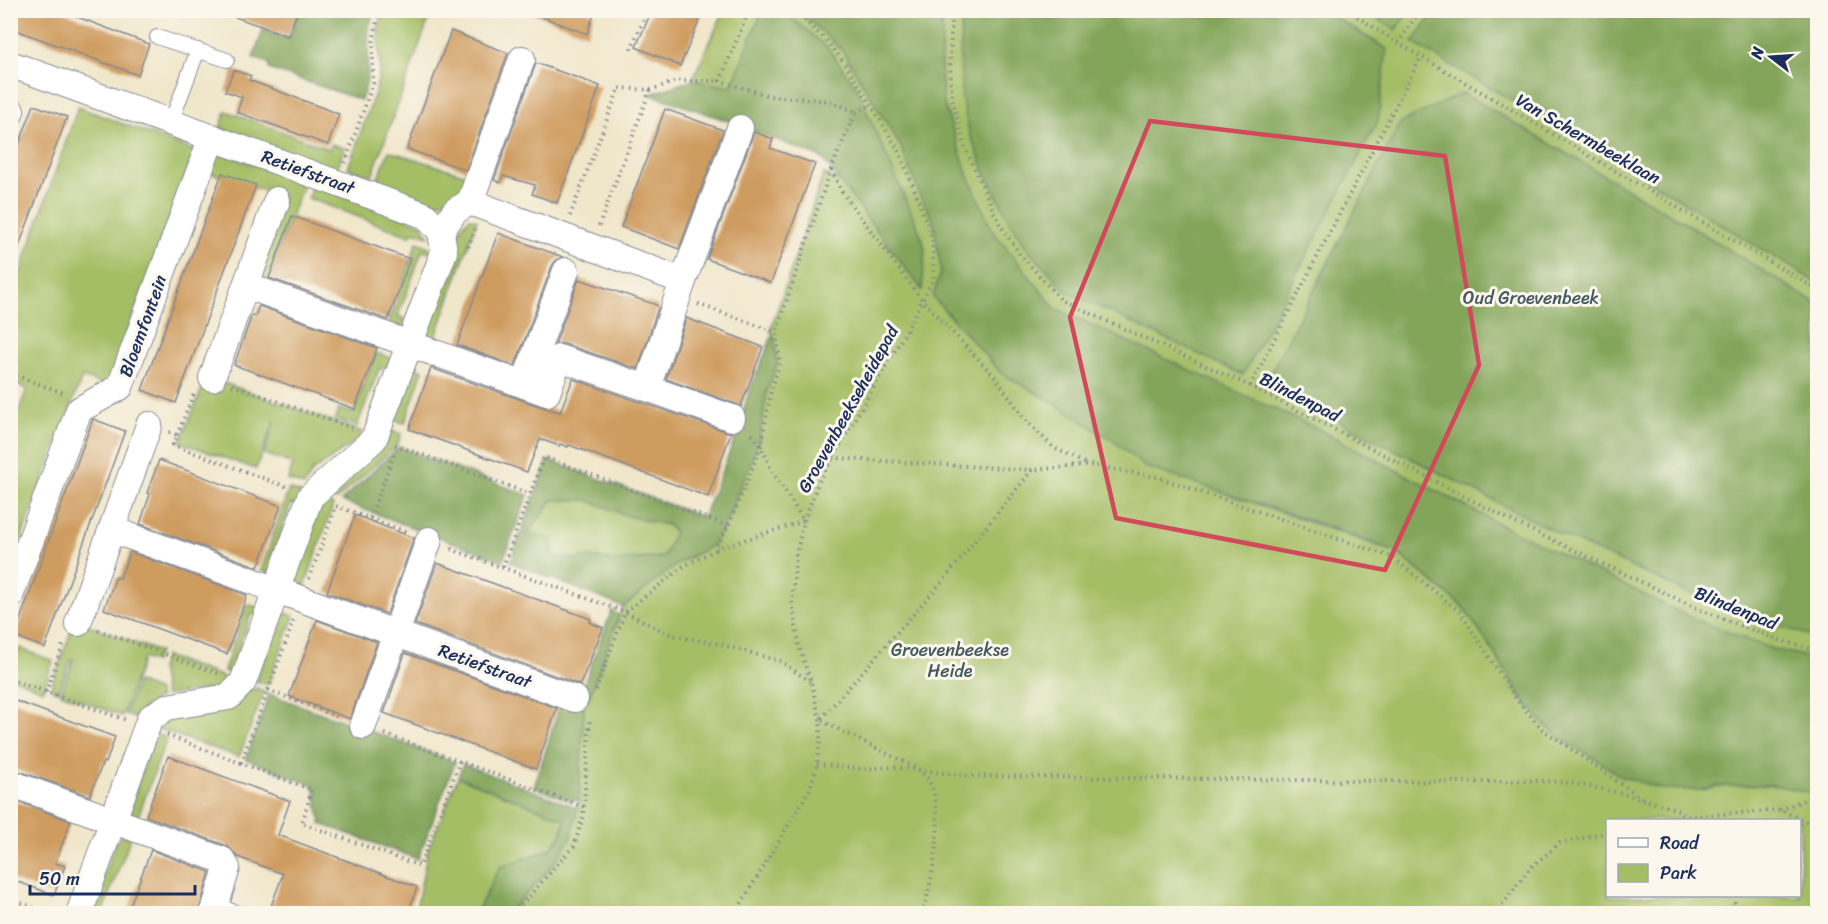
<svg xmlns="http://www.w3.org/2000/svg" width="1828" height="924" font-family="Sriracha,sans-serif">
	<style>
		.green { fill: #a4be65; stroke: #607662; stroke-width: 1.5; fill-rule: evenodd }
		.forest { fill: #83a55a; stroke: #4f6a5c; stroke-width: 1.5; fill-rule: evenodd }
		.building { fill: #cf9c61 }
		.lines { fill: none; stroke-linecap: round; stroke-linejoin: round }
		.lane-casing { stroke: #868a94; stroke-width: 16 }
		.street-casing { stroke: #868a94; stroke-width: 28 }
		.path { stroke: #868a94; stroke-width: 4; stroke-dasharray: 1.5 4.5; stroke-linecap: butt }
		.lane { stroke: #fff; stroke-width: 14 }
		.street { stroke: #fff; stroke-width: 26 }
		.marked { fill: none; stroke: #d1495b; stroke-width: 4.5; stroke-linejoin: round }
		.labels { text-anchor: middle; stroke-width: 6; stroke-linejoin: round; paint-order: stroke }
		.street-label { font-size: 18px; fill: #1b2f5e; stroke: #fbf7ec }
		.park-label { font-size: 18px; fill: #445a60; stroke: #fbf7ec }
	</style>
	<rect width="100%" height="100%" fill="#fbf7ec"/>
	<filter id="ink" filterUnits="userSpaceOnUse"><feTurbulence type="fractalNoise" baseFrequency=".0167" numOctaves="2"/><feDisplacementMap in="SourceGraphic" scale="12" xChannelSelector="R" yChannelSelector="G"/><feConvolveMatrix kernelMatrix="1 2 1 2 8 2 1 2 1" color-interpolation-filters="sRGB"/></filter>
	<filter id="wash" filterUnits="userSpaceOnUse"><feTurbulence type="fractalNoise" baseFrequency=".008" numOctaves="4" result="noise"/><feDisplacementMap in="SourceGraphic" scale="24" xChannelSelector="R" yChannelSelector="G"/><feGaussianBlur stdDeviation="1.35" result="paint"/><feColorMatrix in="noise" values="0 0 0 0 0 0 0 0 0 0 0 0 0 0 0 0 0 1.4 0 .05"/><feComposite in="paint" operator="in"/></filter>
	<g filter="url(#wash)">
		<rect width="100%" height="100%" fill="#f0e6ca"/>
		<g class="green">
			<path d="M384,11H399L428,21L372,176L348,168L376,90L380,70L378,28Z"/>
			<path d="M724,11H762L731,88L692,80Z"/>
			<path d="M769,11H1817V793L1772,782L1719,784L1700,790C1739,782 1779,782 1817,794V913L508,914L553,865L578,808L584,707L623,607L680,562L713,545L727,520L759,441L767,390L777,364L773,334L770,331L824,173L842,182L885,240ZM933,297L1110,438L1046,398L1002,374ZM1228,494L1396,549L1464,606L1493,650L1463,607L1396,552ZM1608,820H1800V896H1608Z"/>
			<path d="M78,107L195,151L107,386L82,377L11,565L10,435L27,389L11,382V299Z"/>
			<path d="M226,111L329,149L332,144L345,148L336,171L220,128Z"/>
			<path d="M217,151L304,183L266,282L258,280L283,197L208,172Z"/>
			<path d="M389,151L470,176C468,181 465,189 461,193C437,215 400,192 376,183Z"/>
			<path d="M312,185L422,224L429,236L413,231L410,236L308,198Z"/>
			<path d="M470,218L477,220L434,342L421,338L457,235L464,223Z"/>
			<path d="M417,242L427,246L431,250L430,253L422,251L398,316L405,319L402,328L389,323Z"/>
			<path d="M376,353L391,358L387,368L379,369L357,426L335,419L339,409L354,413Z"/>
			<path d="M410,366L423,370L405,423L392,419Z"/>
			<path d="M207,377L362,432L359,439L313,471L304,486L288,480L293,464L264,454L275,420L256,469L180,442Z"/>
			<path d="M388,430L401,434L398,444L336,500L323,495Z"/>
			<path d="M289,489L303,494L299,506L291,504L271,559L278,563L274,573L261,571Z"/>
			<path d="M552,500H587L631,517L668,525L674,532L664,557L612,561L590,557L572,559L552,556L527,532L535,524Z"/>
			<path d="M320,501L333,505L305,586L293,580Z"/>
			<path d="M247,604L259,608L257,614H251L234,660L238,670L236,675L224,671Z"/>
			<path d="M282,612L294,616L268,685L256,681Z"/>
			<path d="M75,620L159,652L155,662L143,658L122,716L61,693L73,660H70L59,691L52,689V684Z"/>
			<path d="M19,648L53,661L43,690L11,677V671Z"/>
			<path d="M165,656L231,680L227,686L165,696L160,668Z"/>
			<path d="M137,682L157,690L160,697L145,707L140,720L125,714Z"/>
			<path d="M257,688L264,692L239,757L156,728L161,720Z"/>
			<path d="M154,733L167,738L138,817L129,813Z"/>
			<path d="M458,777L565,819L562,833L551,849L500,867L476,913L415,914L428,850Z"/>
			<path d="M122,836L131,837L102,913L89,914L116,842Z"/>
		</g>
		<g class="forest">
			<path d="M299,11H374C372,17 370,23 369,29C366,57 373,72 361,100L269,69V63L253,58L263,30L289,39Z"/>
			<path d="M762,11H783L828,48L856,87L917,225L925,248L922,290L822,158L737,124L650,94L692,80L731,87Z"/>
			<path d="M799,11H943L941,60L943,101L966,170L992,230L1055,308L1320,430L1507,528L1694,619L1769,648L1817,659V794L1773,785L1721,786L1700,790L1662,789L1620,776L1588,754L1567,743L1541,721L1521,698L1495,654L1463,607L1396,552L1323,525L1145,467L1112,440L1046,398L1002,374L933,297L941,270L933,219L921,198L901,147L843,51Z"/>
			<path d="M962,11H1325L1387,49L1378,121L1243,375L1067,292L1027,248L1009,220L986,174L969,132L962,99L960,60Z"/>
			<path d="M1364,11H1409L1396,30Z"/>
			<path d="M1434,11H1817V283L1632,170L1413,43Z"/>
			<path d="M1463,93L1687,224L1817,304V638L1719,607L1562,535L1265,384L1401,122Z"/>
			<path d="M773,334L775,342L777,364L767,390L759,441L727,520L713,545L680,562L623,607L510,562L548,460L703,517L735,439L749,392ZM552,500H587L631,517L668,525L674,532L664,557L612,561L590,557L572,559L553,556V540L527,532L535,524Z"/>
			<path d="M399,447L528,495L503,561L341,501Z"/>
			<path d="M612,610L619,615L589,698L579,697Z"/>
			<path d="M269,694L455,762L418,859L321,824L314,786L246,759Z"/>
			<path d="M576,704L584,707L579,800H569L534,787L560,706Z"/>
			<path d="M463,764L578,808L571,838L553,865L508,913H476L500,867L551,849L562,833L565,819L458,777Z"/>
		</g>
		<g id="blocks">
			<g class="building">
				<path d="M10,10H59L149,44L138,75L10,28Z"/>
				<path d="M224,10H298L288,36L224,13Z"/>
				<path d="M529,10H584L594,14L587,34L529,12Z"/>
				<path d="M652,10H704L680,66L636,47Z"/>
				<path d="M451,31L508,53L466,170L407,149Z"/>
				<path d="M536,63L600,86L557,203L532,194L535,185L503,176L500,183L494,180Z"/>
				<path d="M234,70L251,76L249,80L339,114L328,145L237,112L242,97L225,91Z"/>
				<path d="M34,105L67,117L12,265L10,264V168Z"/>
				<path d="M665,109L723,130L679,249L621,227Z"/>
				<path d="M754,132L773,139L770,148L815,164L771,283L707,259Z"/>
				<path d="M222,173L256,185L176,403L142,390Z"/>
				<path d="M292,216L410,259L388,320L269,278Z"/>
				<path d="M498,233L563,257L556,260L552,266L515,366L457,345Z"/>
				<path d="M579,279L657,305L658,308L638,369L564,344H555Z"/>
				<path d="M259,306L377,348L355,409L234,365L252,315L255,316Z"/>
				<path d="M686,318L763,347L741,406L666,379Z"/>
				<path d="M431,368L542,407L560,412L573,379L731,433L708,497L569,445L568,447L560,444L559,446L540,439L527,472L409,429Z"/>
				<path d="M93,419L125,431L45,648L14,636Z"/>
				<path d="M159,460L281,506L258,567L140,524L150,494L147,493Z"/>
				<path d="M355,515L414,538L387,614L327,592Z"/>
				<path d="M130,552L247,595L227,654L104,609L116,577L120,578Z"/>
				<path d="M437,563L591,619L590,622L603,628L580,685L415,624Z"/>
				<path d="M317,620L377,642L350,719L289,696Z"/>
				<path d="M405,653L557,708L536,769L384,713Z"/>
				<path d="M10,699L115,737L106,763L103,762L90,796L10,768Z"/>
				<path d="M168,756L290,801L278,835L417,887L408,914H268L283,874L238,857L227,846L146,816Z"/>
				<path d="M10,799L71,821L55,863L65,866L54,895L10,879Z"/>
				<path d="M151,850L210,872L198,914H127Z"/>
			</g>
		</g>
	</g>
	<g filter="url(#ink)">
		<use href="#blocks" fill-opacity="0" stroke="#868a94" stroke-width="1.5"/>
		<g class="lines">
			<defs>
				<g id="lane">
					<path d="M157,37L227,60"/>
					<path d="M171,122L198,50"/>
					<path d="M216,905L240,914"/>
				</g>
				<g id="street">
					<path d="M10,64L424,215L441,231L444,252L374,439L310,497L243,682L229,697L167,707L150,718L79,914"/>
					<path d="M10,113L11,111"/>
					<path d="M470,202L683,281"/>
					<path d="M441,231L455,211L470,202L522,59"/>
					<path d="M247,286L547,393L559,358L647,388L683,281L740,128"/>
					<path d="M212,378L277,200"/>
					<path d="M524,384L566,271"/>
					<path d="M647,388L732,418"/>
					<path d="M113,530L575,699"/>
					<path d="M10,596L79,410L120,387L212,137"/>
					<path d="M78,623L149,425"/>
					<path d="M363,726L429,540"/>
					<path d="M10,783L222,860L227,868L213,914"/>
				</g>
			</defs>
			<use href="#lane" class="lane-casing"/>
			<use href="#street" class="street-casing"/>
			<g class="path">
				<path d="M952,10L950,60L952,99L965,147L999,223L1019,253L1061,300L1250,386L1514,522L1701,610L1776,639L1818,651"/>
				<path d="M1347,10L1398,43L1818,290"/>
				<path d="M529,17L531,10"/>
				<path d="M1398,43L1420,10"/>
				<path d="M631,49L648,10"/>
				<path d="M650,90L677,81H720"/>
				<path d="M856,112L872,105"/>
				<path d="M345,163L373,83V43L379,10"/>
				<path d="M831,170L842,192L923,301L995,377L1027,422L1054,448L1087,464"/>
				<path d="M570,216L619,88L650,90L599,226"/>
				<path d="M468,247L475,229"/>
				<path d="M698,304L776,332"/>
				<path d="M10,374L64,393"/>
				<path d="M232,385L352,428"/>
				<path d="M1250,386L1421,57"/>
				<path d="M169,432L177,435L173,445L290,488"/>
				<path d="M177,435L195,391"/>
				<path d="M395,445L530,494L544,457L728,526"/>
				<path d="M833,458L1032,470L1090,465L1157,477L1392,557L1460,612L1517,700L1542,729L1643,799"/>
				<path d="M370,518L394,454"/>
				<path d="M451,549L625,612L671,635L723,645L780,661L811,682"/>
				<path d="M716,549L804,521L771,469L761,446L750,432"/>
				<path d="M503,567L530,494"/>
				<path d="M309,579L336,506L407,532"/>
				<path d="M98,630L220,674"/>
				<path d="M10,679L126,720"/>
				<path d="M268,690L341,718"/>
				<path d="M596,690L625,612L684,566L715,550L731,520L761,446L771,390L780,363L776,332L831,169L856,112L829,101L770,96L720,81L749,10"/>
				<path d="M46,692L64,642"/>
				<path d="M385,734L584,807"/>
				<path d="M167,735L312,790L302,823L420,866L460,761"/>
				<path d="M241,763L294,620"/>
				<path d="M817,764L861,769L895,767L967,776L1475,782C1495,782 1515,780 1535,781C1583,781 1633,796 1679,810L1686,820"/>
				<path d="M1780,810L1818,794"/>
				<path d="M1664,820L1682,817L1780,810L1818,827"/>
				<path d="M1732,896L1740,914"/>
				<path d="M10,899L51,914"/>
				<path d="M513,914L574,846L583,817L590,717"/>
				<path d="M735,914L810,789L817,764L820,741V720L811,682L799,646L792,600L796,555L804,521L818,483L905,333L934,278L932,239L919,201L899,151L845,63L824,38L793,10"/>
				<path d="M923,914C932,877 947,816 929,781C927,777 922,774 920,770L820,720L941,583L1032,470"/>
				<path d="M1495,914L1531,867L1560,843L1608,832"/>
			</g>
			<use href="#lane" class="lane"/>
			<use href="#street" class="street"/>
		</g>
	</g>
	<path class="marked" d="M1150,121L1445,156L1479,365L1385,570L1116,518L1070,317Z"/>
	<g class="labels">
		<g class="street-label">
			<text transform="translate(1588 139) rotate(30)" y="6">Van Schermbeeklaan</text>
			<text transform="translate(308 172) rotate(20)" y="6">Retiefstraat</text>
			<text transform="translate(143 326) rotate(-70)" y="6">Bloemfontein</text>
			<text transform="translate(1300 397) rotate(27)" y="6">Blindenpad</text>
			<text transform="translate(848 409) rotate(-61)" y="6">Groevenbeekseheidepad</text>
			<text transform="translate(1736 608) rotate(22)" y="6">Blindenpad</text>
			<text transform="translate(485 666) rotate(20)" y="6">Retiefstraat</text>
		</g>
		<g class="park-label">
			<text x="1531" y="304">Oud Groevenbeek</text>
			<text x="950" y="656">Groevenbeekse<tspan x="950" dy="21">Heide</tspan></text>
		</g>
	</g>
	<rect width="1828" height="924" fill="none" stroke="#fbf7ec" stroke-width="36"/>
	<rect x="1606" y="819" width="195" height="78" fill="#fbf7ec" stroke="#a1a7b3" stroke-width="1.5"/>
	<rect x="1618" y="838" width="30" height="9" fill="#ffffff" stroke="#a1a7b3" stroke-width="1.5"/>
	<text x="1660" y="849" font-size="18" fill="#1b2f5e">Road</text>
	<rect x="1618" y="864" width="30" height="18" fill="#a4be65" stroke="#a1a7b3" stroke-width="1.5"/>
	<text x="1660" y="879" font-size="18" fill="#1b2f5e">Park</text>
	<g transform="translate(1771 57) rotate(287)" stroke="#fbf7ec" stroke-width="4.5" paint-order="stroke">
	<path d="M0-4.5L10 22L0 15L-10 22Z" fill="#1b2f5e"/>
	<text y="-9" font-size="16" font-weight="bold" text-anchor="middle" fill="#1b2f5e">N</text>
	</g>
	<path d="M30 885v9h165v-9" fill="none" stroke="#1b2f5e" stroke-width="3"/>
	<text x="39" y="885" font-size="18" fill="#1b2f5e" stroke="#fbf7ec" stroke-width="4.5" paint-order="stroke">50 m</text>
</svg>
